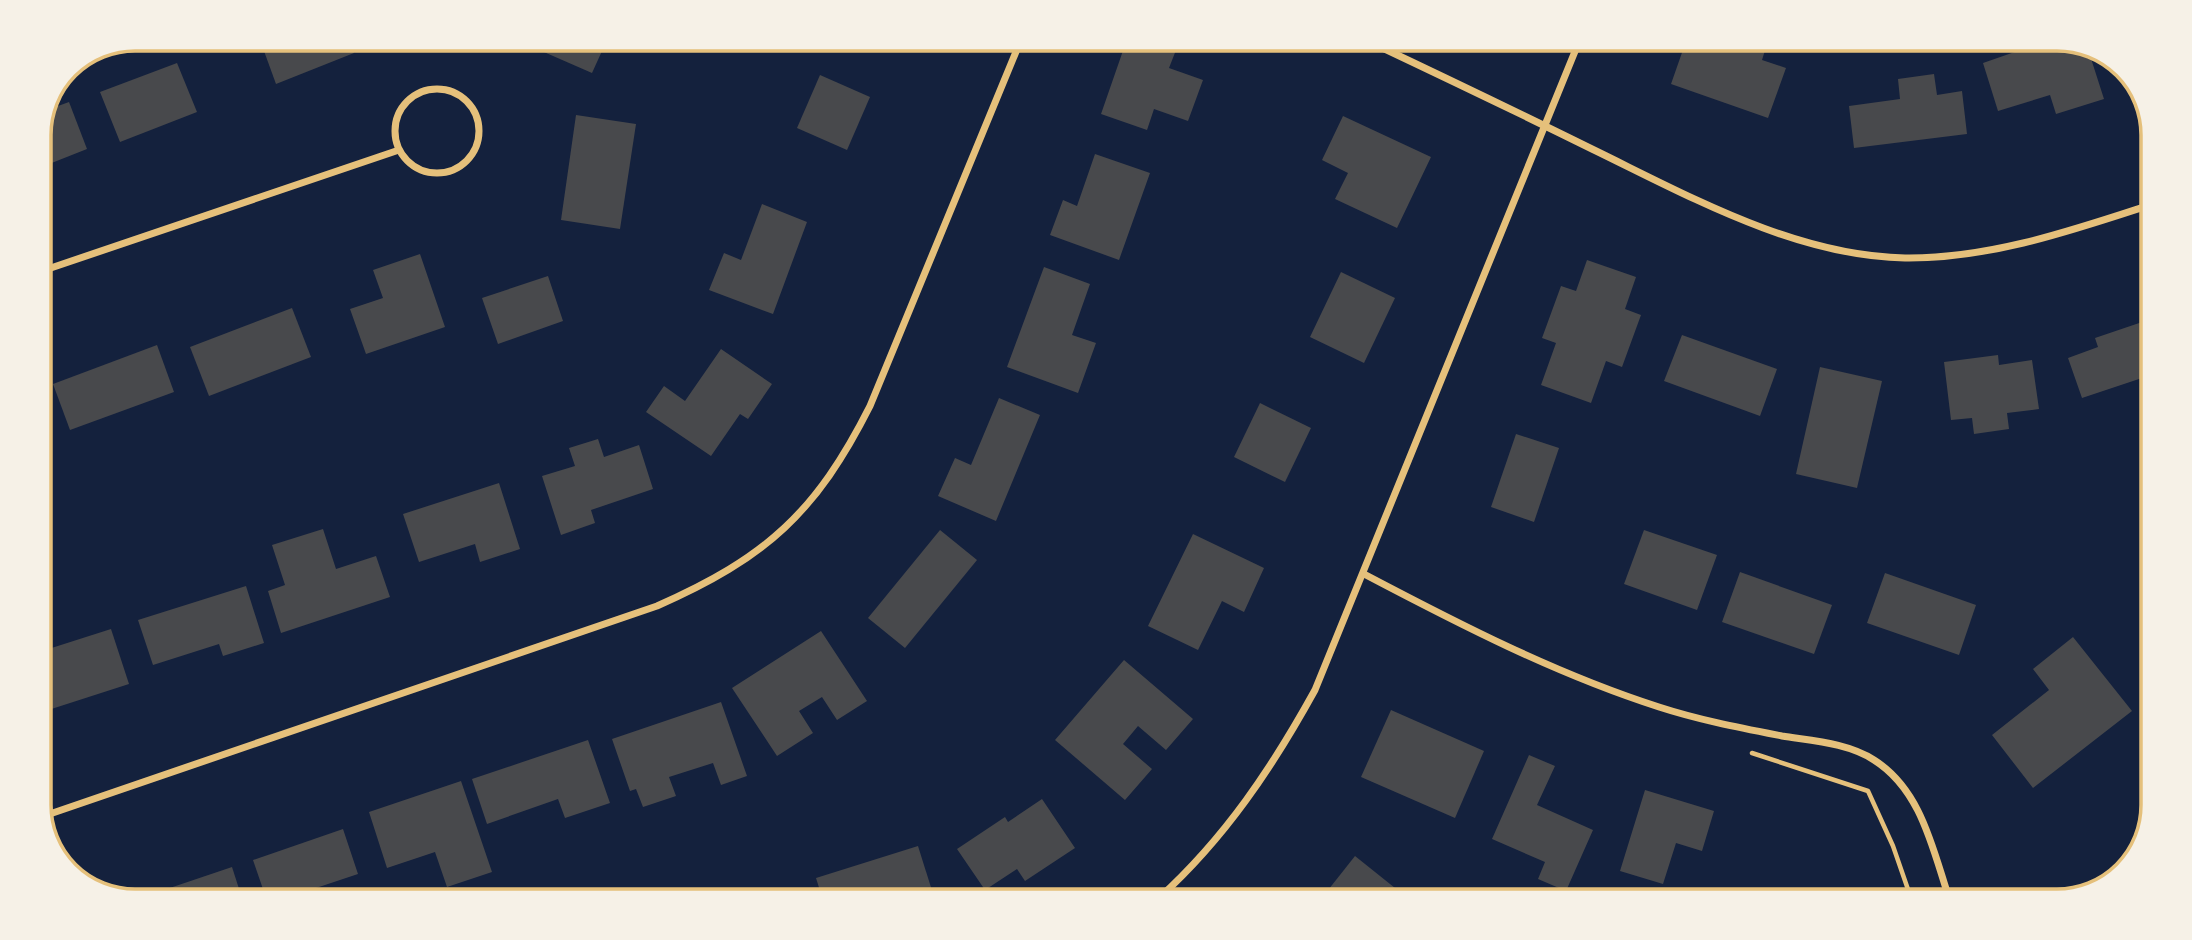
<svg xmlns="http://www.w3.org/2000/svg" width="2192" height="940" font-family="'Fira Sans Condensed',sans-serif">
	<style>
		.building { fill: #48494c }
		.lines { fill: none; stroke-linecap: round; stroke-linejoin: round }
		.path { stroke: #e5c07b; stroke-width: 4.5 }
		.minor { stroke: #e5c07b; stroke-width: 7 }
		.rim { fill: none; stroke: #e5c07b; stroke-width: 3.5 }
	</style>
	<rect width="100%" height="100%" fill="#14213d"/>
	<g class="building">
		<path d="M263,39H349L354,53L276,84L260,40Z"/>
		<path d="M542,40H607L592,73L537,49Z"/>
		<path d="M1126,42H1169L1178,45L1169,68L1203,80L1188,121L1154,109L1147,130L1101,114Z"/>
		<path d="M1685,44H1767L1762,60L1786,68L1768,118L1671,84Z"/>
		<path d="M2035,45L2087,46L2104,99L2056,114L2050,95L1998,111L1983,63Z"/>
		<path d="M177,63L197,112L120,142L100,92Z"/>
		<path d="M1934,74L1937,95L1962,91L1967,134L1854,148L1849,106L1900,99L1898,79Z"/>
		<path d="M820,75L870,97L847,150L797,128Z"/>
		<path d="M69,102L87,149L39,168V129L47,110Z"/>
		<path d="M576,115L636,124L620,229L561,220Z"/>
		<path d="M1343,116L1431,157L1397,228L1335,199L1348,173L1322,160Z"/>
		<path d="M1095,154L1150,173L1119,260L1050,235L1063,200L1077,206Z"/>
		<path d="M762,204L807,222L773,314L709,290L724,253L741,260Z"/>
		<path d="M420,254L445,327L366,354L350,309L383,298L373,270Z"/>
		<path d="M1587,260L1636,277L1625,309L1641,315L1622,367L1606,361L1591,403L1541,385L1556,343L1542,338L1561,286L1576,291Z"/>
		<path d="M1044,267L1090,284L1072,335L1096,343L1078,393L1007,367Z"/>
		<path d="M1341,272L1395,298L1364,363L1310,337Z"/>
		<path d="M548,276L563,321L498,344L482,298Z"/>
		<path d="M292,308L311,357L209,396L190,347Z"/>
		<path d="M2151,319V375L2082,398L2068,358L2098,347L2095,338Z"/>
		<path d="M1682,335L1777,369L1760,416L1664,381Z"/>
		<path d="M157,345L174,392L70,430L53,384Z"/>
		<path d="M721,349L772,384L748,419L740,414L711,456L646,412L664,386L685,401Z"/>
		<path d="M1998,355L1999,365L2032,360L2039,409L2007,413L2009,429L1974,434L1972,418L1951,420L1944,362Z"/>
		<path d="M1820,367L1882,381L1857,488L1796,474Z"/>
		<path d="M999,398L1040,415L996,521L938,496L955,458L971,465Z"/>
		<path d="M1260,403L1311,428L1285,482L1234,457Z"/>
		<path d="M39,409L49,439L39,442Z"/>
		<path d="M1516,434L1559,448L1534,522L1491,507Z"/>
		<path d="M598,439L604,457L639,445L653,489L591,510L595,523L561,535L542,476L575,466L569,448Z"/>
		<path d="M499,483L520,549L480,562L475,544L419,562L403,514Z"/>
		<path d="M323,529L336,569L376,556L390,597L281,633L268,591L285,585L272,545Z"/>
		<path d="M940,530L977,560L905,648L868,618Z"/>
		<path d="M1644,530L1717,555L1697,610L1624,584Z"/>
		<path d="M1193,534L1264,568L1244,612L1222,601L1198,650L1148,626Z"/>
		<path d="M1740,572L1832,605L1814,654L1722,622Z"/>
		<path d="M1885,573L1976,605L1959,655L1867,623Z"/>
		<path d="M246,586L264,643L223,656L219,644L153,665L138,620Z"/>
		<path d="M111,629L129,684L39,713V652Z"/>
		<path d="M821,631L867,701L837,720L822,697L799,711L813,733L777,756L732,688Z"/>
		<path d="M2073,637L2132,711L2033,788L1992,735L2049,690L2033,669Z"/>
		<path d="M1124,660L1193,719L1166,750L1138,726L1123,744L1152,769L1125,800L1055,740Z"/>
		<path d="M721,702L747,776L721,785L713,763L669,777L676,796L643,807L636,789L630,791L612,739Z"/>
		<path d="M1391,710L1484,751L1455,818L1361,777Z"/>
		<path d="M588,740L610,803L565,818L558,799L487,824L472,779Z"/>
		<path d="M1529,755L1555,766L1537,805L1593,830L1566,891L1538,879L1545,862L1492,839Z"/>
		<path d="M461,781L492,872L447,887L435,852L387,868L369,812Z"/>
		<path d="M1645,790L1714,811L1702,851L1676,843L1663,884L1620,871Z"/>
		<path d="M1042,799L1075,848L1025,881L1017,869L985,890L957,849L1005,817L1008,822Z"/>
		<path d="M343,829L358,874L295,895H265L253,860Z"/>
		<path d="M918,846L934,897H822L816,878Z"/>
		<path d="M1355,856L1395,888L1387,899H1321Z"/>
		<path d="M232,867L241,895H152V894Z"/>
	</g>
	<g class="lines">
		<path class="path" d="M1752,753L1868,791L1893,846L1912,901"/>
		<g class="minor">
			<path d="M1372,43C1446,78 1519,113 1592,149C1689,196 1795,256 1905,258C1990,259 2073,230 2153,204"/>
			<circle cx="437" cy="131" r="42"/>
			<path d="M39,272L399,150"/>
			<path d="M1364,574C1459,624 1556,674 1659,707C1699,720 1741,728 1782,736C1813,741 1848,743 1874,760C1922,790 1933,851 1950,901"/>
			<path d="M41,817L657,606C766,558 816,513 870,406L1020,42"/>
			<path d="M1159,898C1225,838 1272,768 1315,690L1578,44"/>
		</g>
	</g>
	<path d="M0 0H2192V940H0ZM135 51H2057A84 84 0 0 1 2141 135V805A84 84 0 0 1 2057 889H135A84 84 0 0 1 51 805V135A84 84 0 0 1 135 51Z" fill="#f6f1e7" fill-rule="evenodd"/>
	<path class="rim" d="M135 51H2057A84 84 0 0 1 2141 135V805A84 84 0 0 1 2057 889H135A84 84 0 0 1 51 805V135A84 84 0 0 1 135 51Z"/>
</svg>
